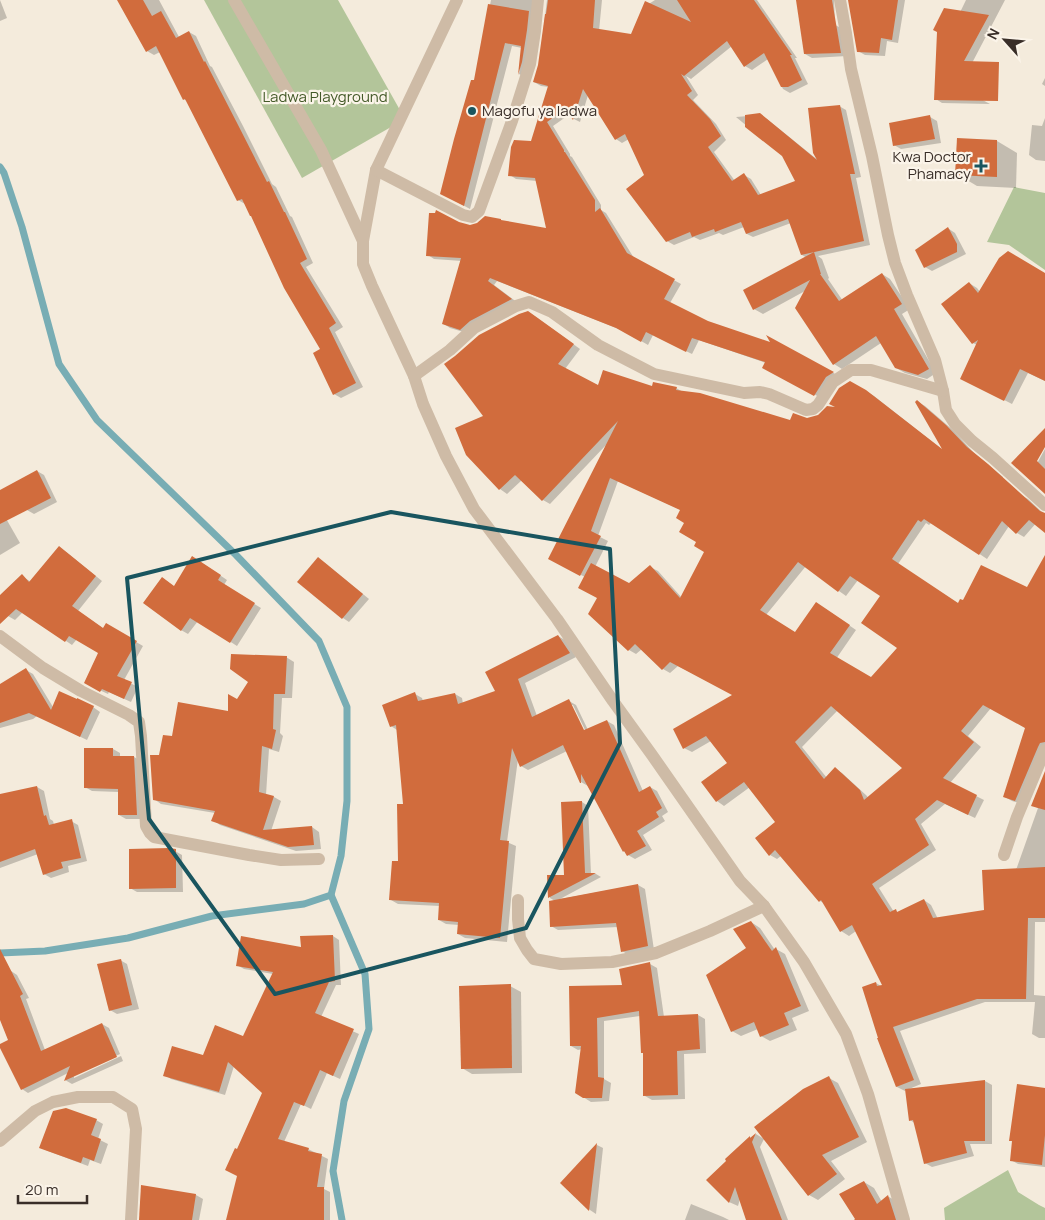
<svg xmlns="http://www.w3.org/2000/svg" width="1045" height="1220" font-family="Manrope,sans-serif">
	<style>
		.green { fill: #b3c59a }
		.shadow { fill: #0003; fill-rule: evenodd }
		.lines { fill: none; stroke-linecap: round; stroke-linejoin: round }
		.stream { stroke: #78adb4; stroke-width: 7 }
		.building { fill: #d16c3d; fill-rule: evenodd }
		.street { stroke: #cebba6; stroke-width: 12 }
		.marked { fill: none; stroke: #19555f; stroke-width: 4; stroke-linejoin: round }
		.poi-dot { fill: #19555f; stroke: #fbf4e9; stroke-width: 2 }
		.labels { text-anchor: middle; stroke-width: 4.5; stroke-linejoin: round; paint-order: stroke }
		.park-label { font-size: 15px; fill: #445a29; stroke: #fbf4e9 }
		.poi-label { font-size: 15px; fill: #392e28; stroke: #fbf4e9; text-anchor: start }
	</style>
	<rect width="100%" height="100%" fill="#f4ebdc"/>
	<g class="green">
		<path d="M204,0H338L405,119L302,178Z"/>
		<path d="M1014,187L1045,193V270L1009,245L987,242Z"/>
		<path d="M1008,1170L1018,1192L1039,1205L1045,1208V1220H945L944,1208Z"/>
	</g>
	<g class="shadow">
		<path d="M0,0L7,18L0,21Z"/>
		<path d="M119,0H159L179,37L189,32L196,36L210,66L212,67L243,126L272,184L276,187L290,216L292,217L313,263L306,267L343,327L335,332L363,387L341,398L334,394L322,350L253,217L245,204L238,200L188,102L184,99L160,52L154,55L147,51Z"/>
		<path d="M491,0H538L525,77L519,74L522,48L512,46L470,209L448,197L475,82Z"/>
		<path d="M547,0H602L599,31L632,35L644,7L655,0H757L797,58H795L808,84L790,93L783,89L768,59L752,70L745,66L732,46L691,79L686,76L698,95L693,100L716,124L726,140L714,152L735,181L744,175L751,179L761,195L797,182L783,156L736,117L760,115L767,119L819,161L839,106L846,110L861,177L856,178L870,245L818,256L822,259L829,278L828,279L843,301L882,274L890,279L910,309L902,314L936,373L927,379L905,373L896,368L881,343L842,369L834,364L805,291L763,314L754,309L745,291L807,258L802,255L791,223L753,237L747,234L744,227L723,235L719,233L700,240L694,237L674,245L667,241L645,175L629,139L622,143L616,139L588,95L580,122L574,119L570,114L553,126L570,154V156L572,157L601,205V210L606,213L634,258L681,284L670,303L708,322L772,344L769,338L839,376L821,398L764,367L766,363L699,340L692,354L653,335L648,345L624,331L497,281L494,285L518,303L467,333L450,328L444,324L462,261L434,259L428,255L459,223L470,226L548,230L537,181L516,179L510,175L532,143L549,87L541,86L534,82L539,65Z"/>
		<path d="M797,0H834L835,25L843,29L847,56L812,58L805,54Z"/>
		<path d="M870,0H905L898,43L887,41L885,56L865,55L858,51Z"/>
		<path d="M966,0H1005L971,65L962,89L990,104L942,103L936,99L937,60Z"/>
		<path d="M1045,78V86L1042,84Z"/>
		<path d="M930,117L937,121L941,143L901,149L894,145Z"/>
		<path d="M1045,118V161L1036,160L1029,155L1032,125L1042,126Z"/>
		<path d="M958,140L997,141L1017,153L1016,188L977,186L957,174Z"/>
		<path d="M949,229L955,233L966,254L932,271L925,267Z"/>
		<path d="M1045,274V381L1028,373L1012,404L969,382L977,345L973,343L969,283L977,288L980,292Z"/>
		<path d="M528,312L536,317L580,349L565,369L599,386L676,388L683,392L791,422L807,419L841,409L850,382L874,396L944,451L918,402L925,406L954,431L974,453L1003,477L992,501L1021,495L1028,499L1044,514L1024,537L1017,533L1009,526L987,559L932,522L929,525L926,523L898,564L959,604L964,602L1027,589L1045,558V753L1023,804L1012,801L1005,797L1026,728L991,708L968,736L981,747L950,783L984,800L975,818L945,804L921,824L936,850L879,888L894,912L896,911L899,913L924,900L931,905L938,919L985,911L1016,870L1038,808L1032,805L1045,774V922H1035L1034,995L1045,996V1038H1039L1032,1034L1035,1002H985L900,1031L921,1084L909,1089L985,1081L992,1085V1144H970L974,1156L932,1167L925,1163L916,1124L910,1120L906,1090L905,1091L897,1087L876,983L881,986H883L856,931L849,936L841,931L824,903L820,901L781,856L777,859L770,855L777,822L750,787L724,806L717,801L728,764L711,741L692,752L684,748L734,695L678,666L670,673L663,669L642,649L636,654L629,650L599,598L585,577L557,563L606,445L550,504L543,500L522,480L507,494L500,489L467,454L485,416ZM618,481L681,510L698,542L706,552L682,598L658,571L650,567L630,585L595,567L608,541L598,536ZM806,566L839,591L846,596L858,580L882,596L898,647L872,679L836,659L856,630L824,608L796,633L766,615ZM838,710L904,768L868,798L867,796L842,773L835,769L827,778L802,747Z"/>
		<path d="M1045,449V492L1029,478Z"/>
		<path d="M37,471L44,475L57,502L34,514L27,510Z"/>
		<path d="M0,513L4,515L20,543L0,555Z"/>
		<path d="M66,552L102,581L78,611L104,629L107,625L143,646L124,680L138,687L131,702L109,692L108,694L93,687L100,652L77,639L72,645L23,612L15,620L8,616L0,608V596L22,576L31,582Z"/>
		<path d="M318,559L325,563L369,599L349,622L343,618Z"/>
		<path d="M199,561L227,580L224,585L261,608L237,646L198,621L188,634L181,630L162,578L175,587Z"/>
		<path d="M558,636L565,640L576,657L525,683L537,716L569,701L576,705L588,730L607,721L614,725L643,791L650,787L657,791L668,812L662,816L665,821L643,835L652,850L635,859L628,855L624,851L588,786L581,782L567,751L528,770L521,766L518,759L507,842L516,846L507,942L465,938L458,934L459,925L446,924L439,920L440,906L398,904L391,900L400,862L405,805L397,730L391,726L415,694L422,698L423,701L455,694L462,698L463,704L497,691ZM570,705H573L588,736L585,737Z"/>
		<path d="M286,657L294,662L292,698H282L280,733L283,736L279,752L269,749L266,795L274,797L281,801L271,831L312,827L319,832L321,849L296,851L220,825L213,820L215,813L161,804L154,799L160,756L173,738L229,712L237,700Z"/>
		<path d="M26,670L33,674L53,707H93L100,712L87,740L37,716L33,719L0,728V686Z"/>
		<path d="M85,749H113L120,753V757H134L141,761L144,819H126L119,815V792L92,791L85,787Z"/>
		<path d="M37,787L44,791L50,819L53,821L54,825L71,821L78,825L87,861L68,866L69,872L51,878L44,874L38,854L0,868V796Z"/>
		<path d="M582,802L588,806L591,874H596L601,877L560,899L638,885L645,889L654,950L629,955L622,951L618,927L558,930L551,926L555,901L550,898L549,877L565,876Z"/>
		<path d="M175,851L182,855L183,892H137L130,888Z"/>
		<path d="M751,922L760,928L775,950L776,949L785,954L809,1011L792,1018L797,1030L770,1041L761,1036L758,1029L741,1036L732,1031L748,948Z"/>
		<path d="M333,936L339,940L341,985H336L321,1017L359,1034L340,1079L327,1073L311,1109L301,1104L284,1142L308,1149L328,1159L324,1189L330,1192V1220H227L239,1176L237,1151L263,1092L234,1066L225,1095L171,1079L165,1075L244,1037L273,974L244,969L237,965L302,948Z"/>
		<path d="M120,960L127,964L139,1009L117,1014L110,1010Z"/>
		<path d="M650,964L657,968L664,1017L698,1015L705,1019L706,1053L684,1054L685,1099L652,1100L645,1096L644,1053L640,1016L604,1021V1079L611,1083L609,1101L591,1102L583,1097L582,1049L578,1050L571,1046L623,986Z"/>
		<path d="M11,971L17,975L29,998L26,999L45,1050L102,1024L109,1028L120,1054L74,1075V1078L121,1056L123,1061L72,1084L65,1080L68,1073L28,1093L22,1089L0,1046L9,1041L0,1016V977Z"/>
		<path d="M510,986L521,992L522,1073L472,1074L462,1068Z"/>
		<path d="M829,1078L838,1083L867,1142L831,1161L845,1179L818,1200L809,1195Z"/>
		<path d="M1045,1089V1167L1018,1164L1011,1160L1013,1142L1010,1140Z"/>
		<path d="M96,1120L103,1124L98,1139L108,1144L101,1164L90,1160L88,1166L48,1151L41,1148Z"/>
		<path d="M756,1134L764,1139L760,1147L788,1220H748L740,1199L738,1206L729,1202L728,1161L750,1137L751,1138Z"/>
		<path d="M597,1145L603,1148L596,1214L590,1210L561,1183Z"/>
		<path d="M864,1182L874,1188L882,1202L889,1197L898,1202L903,1220H857Z"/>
		<path d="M142,1187L196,1195L203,1199L199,1220H140Z"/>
		<path d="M691,1204L723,1217L729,1220H685Z"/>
	</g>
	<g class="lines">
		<g class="stream">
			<path d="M0,167L4,173L22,227L59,364L97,420L236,555L319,641L347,707V801L341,856L331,895L304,904L212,916L128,938L45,951L0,953"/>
			<path d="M331,895L365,974L369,1029L344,1101L333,1171L342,1220"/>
		</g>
	</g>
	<g class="building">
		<path d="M117,0H143L152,16L161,11L176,38L189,31L204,62L205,61L236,121L267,182L269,181L284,212H285L307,259L300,263L336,323L329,328L356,383L333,395L313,353L320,349L284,288L251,216H250L242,199L237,201L185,99L183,100L156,46L146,52Z"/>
		<path d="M548,0H595L593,28L631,34L645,1L691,22L677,0H754L792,55H790L802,80L788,87H781L764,53L744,67L727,41L684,76L681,74L692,91L687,95L710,119L721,136L708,147L732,181L744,173L758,195L795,181L782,156L745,127V115L760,113L817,160L813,153L808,108L840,105L855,174H850L864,241L801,255L788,219L746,234L741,222L715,232L714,229L692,237L690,232L666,242L626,189L644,175L625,134L615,140L583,89L573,120L565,109L547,122L564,150V152H565L595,200V212L600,208L627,253L675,279L664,299L708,321L770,342L766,335L834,372L826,377L814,396L762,368L765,362L692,338L686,352L646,332L641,342L616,328L490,278L488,281L512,299L470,321L460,330L442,324L461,258L426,256L429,213H435L436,210L459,222L470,225L477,223L485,216L501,219V220L546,228L535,178L508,176L511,147L514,140L531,141L548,86L533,82L538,65L545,14H546Z"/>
		<path d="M796,0H832L841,53L804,54Z"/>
		<path d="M848,0H898L892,40L881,38L879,53L857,52Z"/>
		<path d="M488,4L529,11L527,30L522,62L518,75L521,46L505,43L464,206L440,194L454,139L471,80H474Z"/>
		<path d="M944,8L989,15L964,61L999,62L998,101L934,100L937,32L933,30Z"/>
		<path d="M930,115L935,139L893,146L889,123Z"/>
		<path d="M957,138L997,140V177L955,175Z"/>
		<path d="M948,227L957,244V252L924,268L915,250Z"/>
		<path d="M1008,251L1045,273V381L1020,369L1004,401L960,379L978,340L972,344L941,304L969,282L978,293L999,258Z"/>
		<path d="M814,252L821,274H820L839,301L882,273L902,304L894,309L929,369L918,375L895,368L876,336L833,365L795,308L810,280L753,310L743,290Z"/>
		<path d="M528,311L574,344L558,364L598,385L603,370L652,386L653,382L677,387L676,390L700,393L790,420L793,413L807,418L818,415L827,406L835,407L829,404L839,388L850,381L866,390L942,449L915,402L917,400L946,425L967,447L988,464L1040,511L1045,513V533L1029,520L1016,534L1002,521L979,555L924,519L921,522L918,520L892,559L958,603L960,599L963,600L981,565L1027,587L1045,555V742L1040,743L1038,747L1015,801L1003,797L1025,728L983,705L961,731L974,742L943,778L977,795L968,815L937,800L915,819L929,845L872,884L890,912L896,909L897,912L924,899L933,918L984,910L982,870L1045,867V918H1028L1026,999H977L893,1027L914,1080L896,1087L877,1038H878L862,987L876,982L877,986L882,985L852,925L840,932L821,900L819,902L775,850L769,856L755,838L775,822L744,782L716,802L701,782L727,763L706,736L683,749L673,729L732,695L670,662L662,670L635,644L628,651L588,614L597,598L578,588L591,563L629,583L650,565L680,598L704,552L694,546L696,542L679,532L684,523L676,518L680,510L610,478L591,531L601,536L580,576L548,559L618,421L542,501L515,475L499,490L466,455L455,428L483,416L444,364L455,356L479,335L519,314ZM798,562L838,592L850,576L880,596L861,623L897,648L871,677L830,653L850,625L816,602L795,632L760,610ZM831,706L902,768L864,800L860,790L835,767L824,779L795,742Z"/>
		<path d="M1045,428V447L1037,461L1045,469V494L1011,463Z"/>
		<path d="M37,470L51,498L0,524V490Z"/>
		<path d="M59,546L96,576L72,606L103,628L106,623L137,641L117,676L132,682L124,699L102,689L100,692L84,683L98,653L69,636L65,642L16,609L0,624V595L22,574L29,582Z"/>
		<path d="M192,556L221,575L218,580L255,603L230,643L190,618L181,631L143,603L162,577L174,586Z"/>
		<path d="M318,557L363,594L342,619L297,582Z"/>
		<path d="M558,635L570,653L518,679L532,717L569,699L584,730L607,720L639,792L650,786L662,808L656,812L659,817L637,831L646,846L627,856L624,851L623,852L581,774V783H580L563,745L520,767L512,748L500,840L509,841L500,938L457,934L458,922L438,920L439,903L389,900L392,861H398L397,804H403L396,725L390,727L382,705L415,692L418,701L455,693L458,704L495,691L485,672Z"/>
		<path d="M231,654L287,656L285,694H274L273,729L276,730L272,749L262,746L259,792L274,796L263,830L312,826L314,845L288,847L211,821L215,811L153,800L150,755H159L163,735L172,736L178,702L228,711V694L237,699L248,682L230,669Z"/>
		<path d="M26,668L51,710L59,691L77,699V698L94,706L80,737L29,713L0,723V684Z"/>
		<path d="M84,748H113V756H134L137,815H118V789L84,788Z"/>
		<path d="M1045,771V810L1031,806Z"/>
		<path d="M37,786L44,816L46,815L49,825L72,819L81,858L61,862L63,868L43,875L35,849L0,862V794Z"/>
		<path d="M582,801L585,873H596L548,898L547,875H564L561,802Z"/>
		<path d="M169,848L176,849V888L129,889V849Z"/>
		<path d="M638,884L648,946L621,952L616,923L550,927L549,901Z"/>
		<path d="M751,921L772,951L776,947L801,1006L784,1013L789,1025L760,1037L754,1022L731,1032L706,975L746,948L733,929Z"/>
		<path d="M333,935L335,981L329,982L315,1013L354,1029L333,1076L320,1070L304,1106L294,1102L278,1139L309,1148L308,1151L322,1154L317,1187H324V1220H226L237,1176L225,1170L235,1148L237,1149L262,1093L228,1062L219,1092L163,1076L172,1046L203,1055L215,1025L243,1036L273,972L236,966L241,936L301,947L300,936Z"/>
		<path d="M0,949L23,994L20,996L41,1051L102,1023L117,1057L64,1081L70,1066L21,1090L0,1048V1044L8,1040L0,1020Z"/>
		<path d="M121,959L132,1005L109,1011L97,964Z"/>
		<path d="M650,962L658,1016L698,1014L700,1049L677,1051L678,1095L643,1096V1053H641L639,1011L597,1018L598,1077L604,1078L602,1098H583L575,1093L581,1046H570L569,986L622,985L619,969Z"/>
		<path d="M511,984L512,1068L461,1069L459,986Z"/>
		<path d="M829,1076L859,1137L822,1155L837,1174L808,1196L754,1127L803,1089Z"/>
		<path d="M985,1080V1141H964L967,1153L924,1164L913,1120L909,1121L905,1089Z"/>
		<path d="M1017,1084L1045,1088V1135L1042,1165L1010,1161L1012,1141H1009Z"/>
		<path d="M66,1108L97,1119L91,1135L101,1139L94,1161L83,1157L81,1163L39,1148L53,1111Z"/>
		<path d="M756,1133L752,1142L782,1220H746L735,1187L729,1203L706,1180L726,1161L725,1159L750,1136V1138Z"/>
		<path d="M597,1143L589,1211L560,1183Z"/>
		<path d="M864,1181L877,1204L888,1195L896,1220H854L855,1219L839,1194Z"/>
		<path d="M141,1185L196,1194L192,1220H139Z"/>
	</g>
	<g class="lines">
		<g class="street">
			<path d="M234,0L321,150L363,241"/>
			<path d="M457,0L376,170L363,241V264L372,286L414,376L423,404L446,456L474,509L557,619L613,701L652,755L740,881L764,906L804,962L846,1034L868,1094L904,1220"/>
			<path d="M840,0L846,33L851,69L872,156L888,235L895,263L907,295L935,360L943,391L946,410L955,424L972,441L993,458L1045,505"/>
			<path d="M376,170L463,215L472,217L479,211L512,121L530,64L535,31L538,0"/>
			<path d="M414,376L450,350L474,328L516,306L529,302L552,312L598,345L654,374L744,393L760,392L769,394L806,410L813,409L818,405L833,382L851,370H871L943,391"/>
			<path d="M0,636L43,668L81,691L129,715L139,722L141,736L146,826L150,833L154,837L249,855L281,860L319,859"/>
			<path d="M1004,855L1017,817L1045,750"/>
			<path d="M518,900V919L520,938L527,950L534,959L561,964L612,962L656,953L710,931L764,906"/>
			<path d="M0,1141L35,1111L53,1102L78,1097H113L132,1109L136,1129L131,1220"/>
		</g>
	</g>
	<path class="marked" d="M391,512L610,549L620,743L526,928L275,994L149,819L127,578Z"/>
	<g class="poi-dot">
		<circle cx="472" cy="111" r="5"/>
		<path d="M978.5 158.5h5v5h5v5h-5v5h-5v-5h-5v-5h5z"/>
	</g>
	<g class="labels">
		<g class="park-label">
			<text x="325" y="102">Ladwa Playground</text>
		</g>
		<g class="poi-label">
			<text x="482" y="116">Magofu ya ladwa</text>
			<text x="971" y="162" text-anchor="end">Kwa Doctor<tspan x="971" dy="17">Phamacy</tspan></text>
		</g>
	</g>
	<g transform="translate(1005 40) rotate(297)" stroke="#fbf4e9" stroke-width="4" paint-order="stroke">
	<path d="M0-4L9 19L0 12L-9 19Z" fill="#392e28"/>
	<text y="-8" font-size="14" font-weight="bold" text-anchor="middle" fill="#392e28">N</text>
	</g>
	<path d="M18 1195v8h69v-8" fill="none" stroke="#392e28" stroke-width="2.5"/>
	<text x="25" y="1195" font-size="15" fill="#392e28" stroke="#fbf4e9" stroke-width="4" paint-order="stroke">20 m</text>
</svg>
